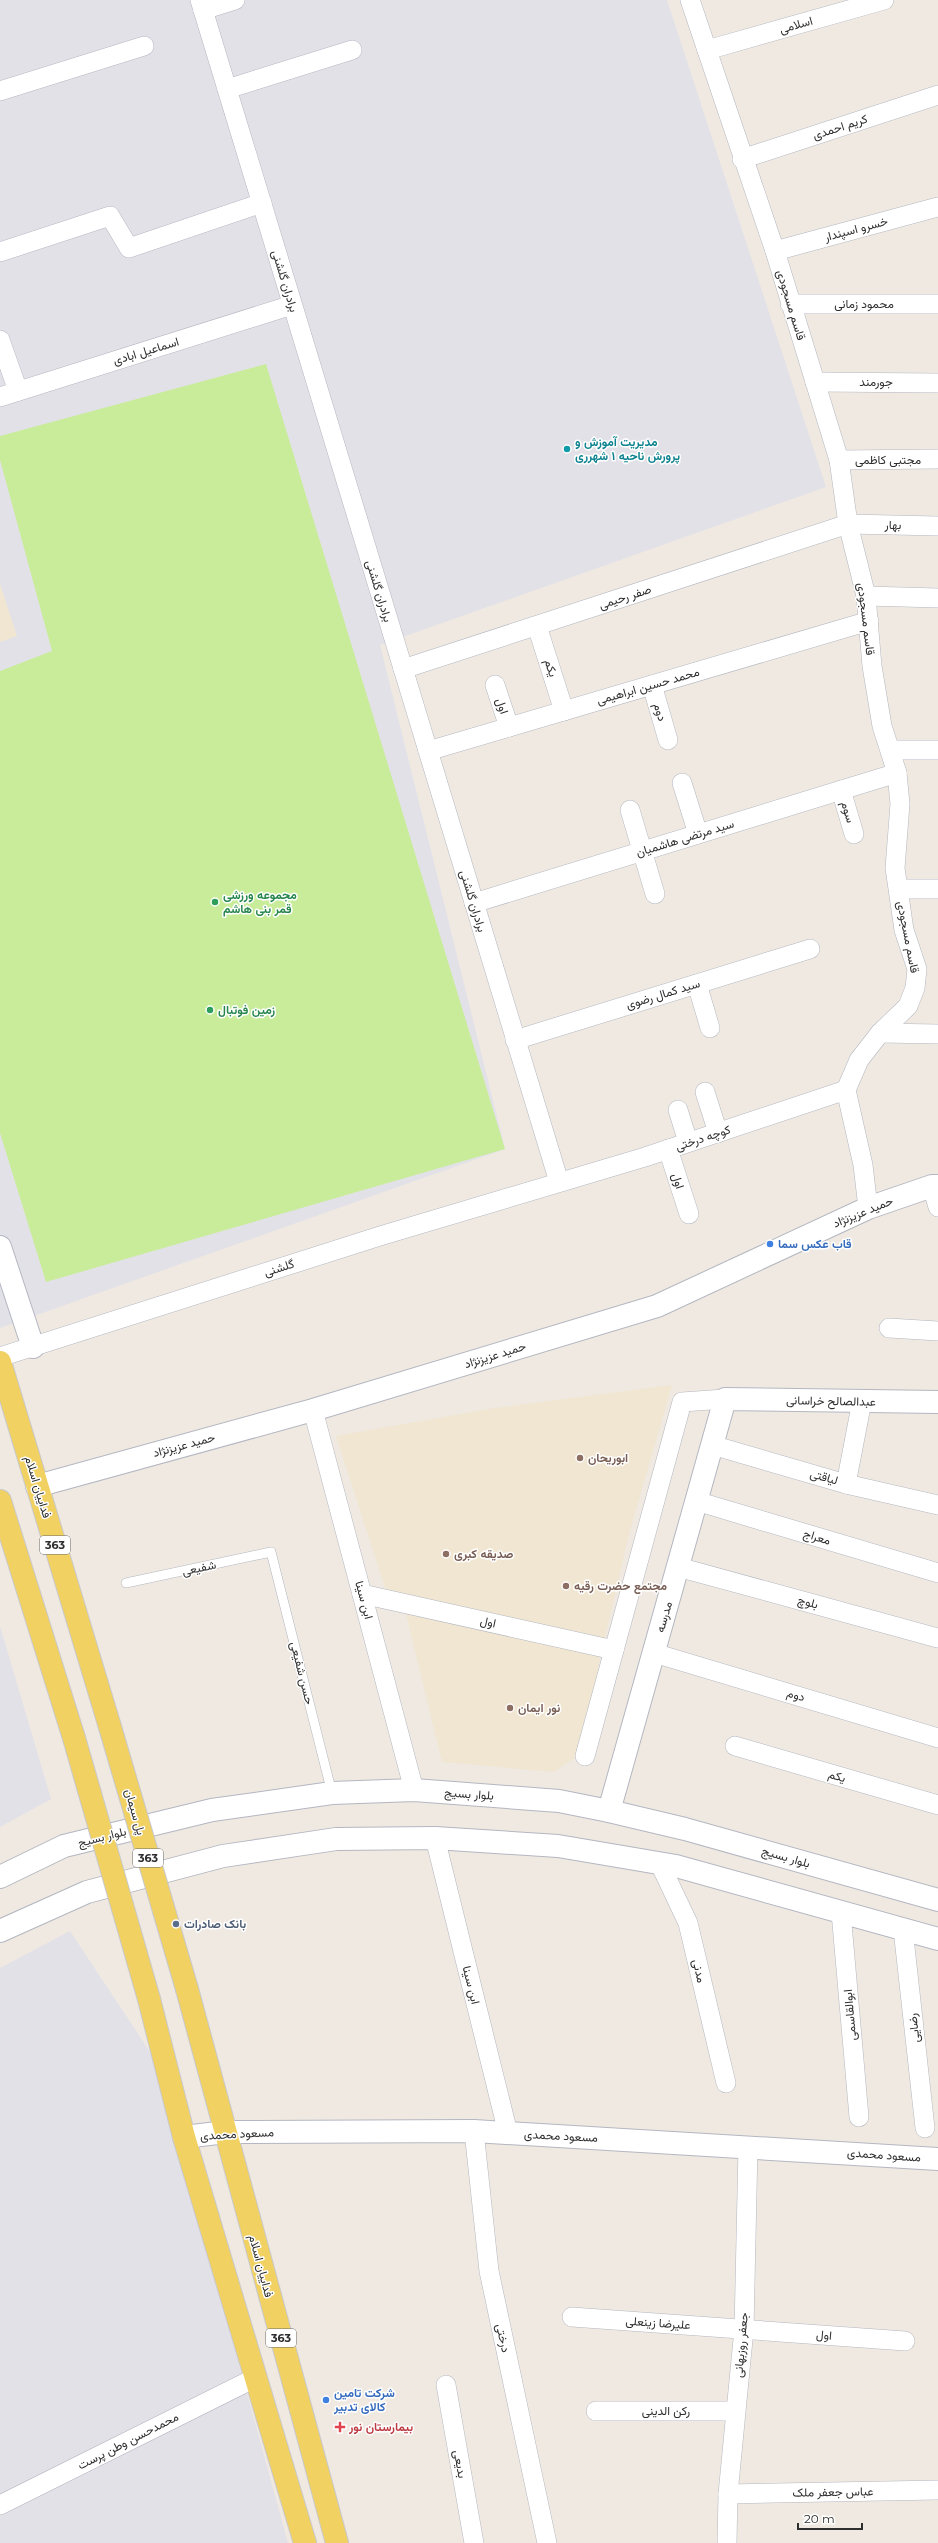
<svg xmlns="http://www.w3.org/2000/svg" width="938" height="2543" font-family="Montserrat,Vazirmatn,sans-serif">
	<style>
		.industrial { fill: #e3e1e8 }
		.education { fill: #f0e6d1 }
		.pitch { fill: #c9ec9a }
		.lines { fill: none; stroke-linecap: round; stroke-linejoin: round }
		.lane-casing { stroke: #b4b7c1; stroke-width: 10 }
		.street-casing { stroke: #b4b7c1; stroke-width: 20 }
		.secondary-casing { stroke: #b4b7c1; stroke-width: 24 }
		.primary-casing { stroke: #c9c9c9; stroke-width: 24 }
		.lane { stroke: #fff; stroke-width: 9 }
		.street { stroke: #fff; stroke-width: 19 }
		.secondary { stroke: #fff; stroke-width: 22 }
		.primary { stroke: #f2d163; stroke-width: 22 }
		.primary-bridge-casing { stroke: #c9c9c9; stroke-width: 24; stroke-linecap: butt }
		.primary-bridge { stroke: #f2d163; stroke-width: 22 }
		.culture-dot { fill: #0f9aa8; stroke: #fff; stroke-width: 1.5 }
		.leisure-dot { fill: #2e9e5b; stroke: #fff; stroke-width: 1.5 }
		.shop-dot { fill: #3f7fe0; stroke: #fff; stroke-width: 1.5 }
		.education-dot { fill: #8d6e63; stroke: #fff; stroke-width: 1.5 }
		.service-dot { fill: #5c6f8a; stroke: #fff; stroke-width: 1.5 }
		.health-dot { fill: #e0444e; stroke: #fff; stroke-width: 1.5 }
		.labels { text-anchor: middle; stroke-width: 3; stroke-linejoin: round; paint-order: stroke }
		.shield { fill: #fff; stroke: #6d6d6d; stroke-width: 1 }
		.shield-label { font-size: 11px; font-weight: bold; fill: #2e2e2e }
		.street-label { font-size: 12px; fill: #2e2e2e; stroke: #fff }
		.culture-label { font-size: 12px; font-weight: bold; fill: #0d838f; stroke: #fff; text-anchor: start }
		.leisure-label { font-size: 12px; font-weight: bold; fill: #27864d; stroke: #fff; text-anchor: start }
		.shop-label { font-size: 12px; font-weight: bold; fill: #366cbe; stroke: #fff; text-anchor: start }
		.education-label { font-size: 12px; font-weight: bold; fill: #785e54; stroke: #fff; text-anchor: start }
		.service-label { font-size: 12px; font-weight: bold; fill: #4e5e75; stroke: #fff; text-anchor: start }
		.health-label { font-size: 12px; font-weight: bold; fill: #be3a42; stroke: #fff; text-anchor: start }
	</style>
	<rect width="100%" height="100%" fill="#efe9e1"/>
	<g class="industrial">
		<path d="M0,0H667L826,487L380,645L505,1149L0,1328Z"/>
		<path d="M0,1626L51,1799L0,1827Z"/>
		<path d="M70,1931L156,2061L288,2543H0V1968Z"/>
	</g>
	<g class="education">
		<path d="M0,584L17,636L0,642Z"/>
		<path d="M672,1385L629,1534L599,1663L583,1752L554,1772L442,1762L405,1610L389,1600L336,1436L495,1408Z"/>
	</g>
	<path class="pitch" d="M266,364L505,1149L46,1282L0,1133V671L52,651L0,460V436Z"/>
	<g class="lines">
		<defs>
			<path id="lane" d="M126,1583L271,1552L332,1793"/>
			<g id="street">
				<path d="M200,0L559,1182"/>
				<path d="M690,0L775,251L839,460L848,524L866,596L872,666L882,726L897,773L900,804L895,868L904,930L917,969L915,988L908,1006L880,1033L859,1060L846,1090L863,1165L868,1208"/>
				<path d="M203,10L235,0"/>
				<path d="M707,50L884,0"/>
				<path d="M227,89L352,50"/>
				<path d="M0,91L144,46"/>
				<path d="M742,159L938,95"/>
				<path d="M775,251L938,207"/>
				<path d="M0,252L110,216L129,248L262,203"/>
				<path d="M790,304H938"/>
				<path d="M0,340L18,391"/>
				<path d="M815,382L938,383"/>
				<path d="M0,397L292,305"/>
				<path d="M839,460L938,459"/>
				<path d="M866,596L938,598"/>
				<path d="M537,626L564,711"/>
				<path d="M403,669L848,524L938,526"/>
				<path d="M495,685L509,727"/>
				<path d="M652,685L668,740"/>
				<path d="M891,750H938"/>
				<path d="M428,751L869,621"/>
				<path d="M682,783L698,834"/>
				<path d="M841,790L854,834"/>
				<path d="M630,810L655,894"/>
				<path d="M899,889H938"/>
				<path d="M474,903L897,773"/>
				<path d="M697,984L710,1028"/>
				<path d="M880,1033L938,1034"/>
				<path d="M515,1040L810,949"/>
				<path d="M705,1092L718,1133"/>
				<path d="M678,1110L688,1142"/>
				<path d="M668,1149L689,1214"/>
				<path d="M932,1186L938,1207"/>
				<path d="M889,1328L938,1331"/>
				<path d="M0,1357L380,1236L645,1157L846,1090"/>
				<path d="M313,1410L414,1790"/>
				<path d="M712,1445L846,1484L938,1505"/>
				<path d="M846,1484L862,1401"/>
				<path d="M696,1501L938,1573"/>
				<path d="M678,1567L938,1638"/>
				<path d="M362,1594L614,1650"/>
				<path d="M654,1653L938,1738"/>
				<path d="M735,1746L938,1805"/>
				<path d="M585,1756L682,1402L725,1399"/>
				<path d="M435,1838L508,2133"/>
				<path d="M660,1864L688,1923L726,2083"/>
				<path d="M841,1912L859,2117"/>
				<path d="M903,1929L925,2128"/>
				<path d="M474,2131L489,2271L547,2543"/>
				<path d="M572,2317L905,2341"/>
				<path d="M446,2385L474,2543"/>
				<path d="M596,2411H735"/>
				<path d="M728,2494L938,2490"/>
				<path d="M0,2505L255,2378"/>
				<path d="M727,2543L728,2494L744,2329L748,2147"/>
			</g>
			<g id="secondary">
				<path d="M0,1247L33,1347"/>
				<path d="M37,1486L313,1410L657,1306L868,1208L932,1186H938"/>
				<path d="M609,1811L725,1399L938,1402"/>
				<path d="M0,1877L64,1846L212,1810L332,1793L414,1790L559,1801L609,1811L685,1829L938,1900"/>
				<path d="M0,1931L87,1892L223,1856L336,1839L435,1838L558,1846L676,1866L938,1939"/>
				<path d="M184,2137L226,2132L474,2131L938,2159"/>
			</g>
			<g id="primary">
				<path d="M0,1362L110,1727"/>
				<path d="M0,1501L74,1738"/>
				<path d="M187,1989L337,2543"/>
				<path d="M149,1999L184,2137L305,2543"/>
			</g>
		</defs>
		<use href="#lane" class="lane-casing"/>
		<use href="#street" class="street-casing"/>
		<use href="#secondary" class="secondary-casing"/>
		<use href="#primary" class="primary-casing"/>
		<use href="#lane" class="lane"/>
		<use href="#street" class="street"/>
		<use href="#secondary" class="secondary"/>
		<use href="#primary" class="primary"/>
		<defs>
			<g id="primary-bridge">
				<path d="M110,1727L187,1989"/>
				<path d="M74,1738L149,1999"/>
			</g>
		</defs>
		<use href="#primary-bridge" class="primary-bridge-casing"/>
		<use href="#primary-bridge" class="primary-bridge"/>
	</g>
	<circle class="culture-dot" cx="567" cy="449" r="4"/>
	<g class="leisure-dot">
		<circle cx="215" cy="902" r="4"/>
		<circle cx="210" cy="1010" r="4"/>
	</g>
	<g class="shop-dot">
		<circle cx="770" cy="1244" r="4"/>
		<circle cx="326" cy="2400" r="4"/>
	</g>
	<g class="education-dot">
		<circle cx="580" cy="1458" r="4"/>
		<circle cx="446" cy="1554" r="4"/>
		<circle cx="566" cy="1586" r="4"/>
		<circle cx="510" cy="1708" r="4"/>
	</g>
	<circle class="service-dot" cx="176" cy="1924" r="4"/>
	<path class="health-dot" d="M338 2421h4v4h4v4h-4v4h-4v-4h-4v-4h4z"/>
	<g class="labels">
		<g class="shield">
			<rect x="40" y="1536" width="30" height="18" rx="3"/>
			<rect x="133" y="1849" width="30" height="18" rx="3"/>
			<rect x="266" y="2329" width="30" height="18" rx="3"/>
		</g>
		<g class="shield-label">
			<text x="55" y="1549">363</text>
			<text x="148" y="1862">363</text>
			<text x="281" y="2342">363</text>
		</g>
		<g class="street-label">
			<text transform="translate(796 25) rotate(-16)" y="4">اسلامی</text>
			<text transform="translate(840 127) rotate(-18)" y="4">کریم احمدی</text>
			<text transform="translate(856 229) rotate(-15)" y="4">خسرو اسپندار</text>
			<text transform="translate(285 281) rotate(73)" y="4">برادران گلشنی</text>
			<text x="864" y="308">محمود زمانی</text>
			<text transform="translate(791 305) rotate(73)" y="4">قاسم مسجودی</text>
			<text transform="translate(146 351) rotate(-17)" y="4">اسماعیل ابادی</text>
			<text x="876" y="386">جورمند</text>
			<text x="888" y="464">مجتبی کاظمی</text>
			<text transform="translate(893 525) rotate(1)" y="4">بهار</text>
			<text transform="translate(379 591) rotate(73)" y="4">برادران گلشنی</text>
			<text transform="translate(625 597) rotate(-18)" y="4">صفر رحیمی</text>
			<text transform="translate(866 619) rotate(83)" y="4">قاسم مسجودی</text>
			<text transform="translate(551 668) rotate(73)" y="4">یکم</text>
			<text transform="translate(648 686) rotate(-16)" y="4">محمد حسین ابراهیمی</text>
			<text transform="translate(502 706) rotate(71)" y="4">اول</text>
			<text transform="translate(660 712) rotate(73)" y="4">دوم</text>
			<text transform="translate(848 812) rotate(73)" y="4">سوم</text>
			<text transform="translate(685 838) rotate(-17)" y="4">سید مرتضی هاشمیان</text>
			<text transform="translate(473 901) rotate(73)" y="4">برادران گلشنی</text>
			<text transform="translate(908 937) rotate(79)" y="4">قاسم مسجودی</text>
			<text transform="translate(663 994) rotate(-17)" y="4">سید کمال رضوی</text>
			<text transform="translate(703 1138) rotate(-18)" y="4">کوچه درختی</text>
			<text transform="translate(678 1181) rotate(72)" y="4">اول</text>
			<text transform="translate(863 1212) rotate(-22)" y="4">حمید عزیزنژاد</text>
			<text transform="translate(279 1268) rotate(-18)" y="4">گلشنی</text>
			<text transform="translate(495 1355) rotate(-17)" y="4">حمید عزیزنژاد</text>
			<text transform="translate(831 1401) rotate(1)" y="4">عبدالصالح خراسانی</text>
			<text transform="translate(184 1445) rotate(-15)" y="4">حمید عزیزنژاد</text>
			<text transform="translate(824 1477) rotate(16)" y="4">لیاقتی</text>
			<text transform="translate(38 1487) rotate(73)" y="4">فداییان اسلام</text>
			<text transform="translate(817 1537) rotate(17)" y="4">معراج</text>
			<text transform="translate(199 1568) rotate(-12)" y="4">شفیعی</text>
			<text transform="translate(364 1600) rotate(75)" y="4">ابن سینا</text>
			<text transform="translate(808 1602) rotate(15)" y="4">بلوچ</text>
			<text transform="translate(664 1617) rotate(-74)" y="4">مدرسه</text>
			<text transform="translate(488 1622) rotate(12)" y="4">اول</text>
			<text transform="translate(302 1673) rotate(76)" y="4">حسن شفیعی</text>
			<text transform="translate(796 1695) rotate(17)" y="4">دوم</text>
			<text transform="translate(837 1776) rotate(16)" y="4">یکم</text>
			<text transform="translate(469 1794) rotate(4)" y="4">بلوار بسیج</text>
			<text transform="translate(135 1812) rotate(74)" y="4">پل سیمان</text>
			<text transform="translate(102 1837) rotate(-14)" y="4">بلوار بسیج</text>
			<text transform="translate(786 1857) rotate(16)" y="4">بلوار بسیج</text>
			<text transform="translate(699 1971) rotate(77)" y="4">مدنی</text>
			<text transform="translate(471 1985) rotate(76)" y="4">ابن سینا</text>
			<text transform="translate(850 2015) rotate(-95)" y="4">ابوالقاسمی</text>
			<text transform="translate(914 2028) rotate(-96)" y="4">رضایی</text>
			<text transform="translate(237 2134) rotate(-3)" y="4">مسعود محمدی</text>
			<text transform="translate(561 2136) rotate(3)" y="4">مسعود محمدی</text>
			<text transform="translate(884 2155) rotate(4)" y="4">مسعود محمدی</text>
			<text transform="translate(261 2266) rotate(75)" y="4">فداییان اسلام</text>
			<text transform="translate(658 2323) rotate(4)" y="4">علیرضا زینعلی</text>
			<text transform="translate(824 2335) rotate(5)" y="4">اول</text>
			<text transform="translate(503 2338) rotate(78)" y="4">درختی</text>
			<text transform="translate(741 2345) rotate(-85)" y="4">جعفر روزبهانی</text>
			<text x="666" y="2415">رکن الدینی</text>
			<text transform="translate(128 2441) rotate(-27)" y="4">محمدحسن وطن پرست</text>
			<text transform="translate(460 2464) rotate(80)" y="4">بدیعی</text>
			<text transform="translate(833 2492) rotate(-1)" y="4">عباس جعفر ملک</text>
		</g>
		<g class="culture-label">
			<text x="575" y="446">مدیریت آموزش و<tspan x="575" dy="14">پرورش ناحیه ۱ شهرری</tspan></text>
		</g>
		<g class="leisure-label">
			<text x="223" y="899">مجموعه ورزشی<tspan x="223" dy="14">قمر بنی هاشم</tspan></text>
			<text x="218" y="1014">زمین فوتبال</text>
		</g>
		<g class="shop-label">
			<text x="778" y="1248">قاب عکس سما</text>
			<text x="334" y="2397">شرکت تامین<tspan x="334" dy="14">کالای تدبیر</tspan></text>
		</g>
		<g class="education-label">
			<text x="588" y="1462">ابوریحان</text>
			<text x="454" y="1558">صدیقه کبری</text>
			<text x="574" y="1590">مجتمع حضرت رقیه</text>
			<text x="518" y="1712">نور ایمان</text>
		</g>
		<g class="service-label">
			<text x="184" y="1928">بانک صادرات</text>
		</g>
		<g class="health-label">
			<text x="349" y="2431">بیمارستان نور</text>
		</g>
	</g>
	<path d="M798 2523v6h64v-6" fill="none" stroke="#2e2e2e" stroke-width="2"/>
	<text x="804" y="2523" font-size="12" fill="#2e2e2e" stroke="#ffffff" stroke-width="3" paint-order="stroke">20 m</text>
</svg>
